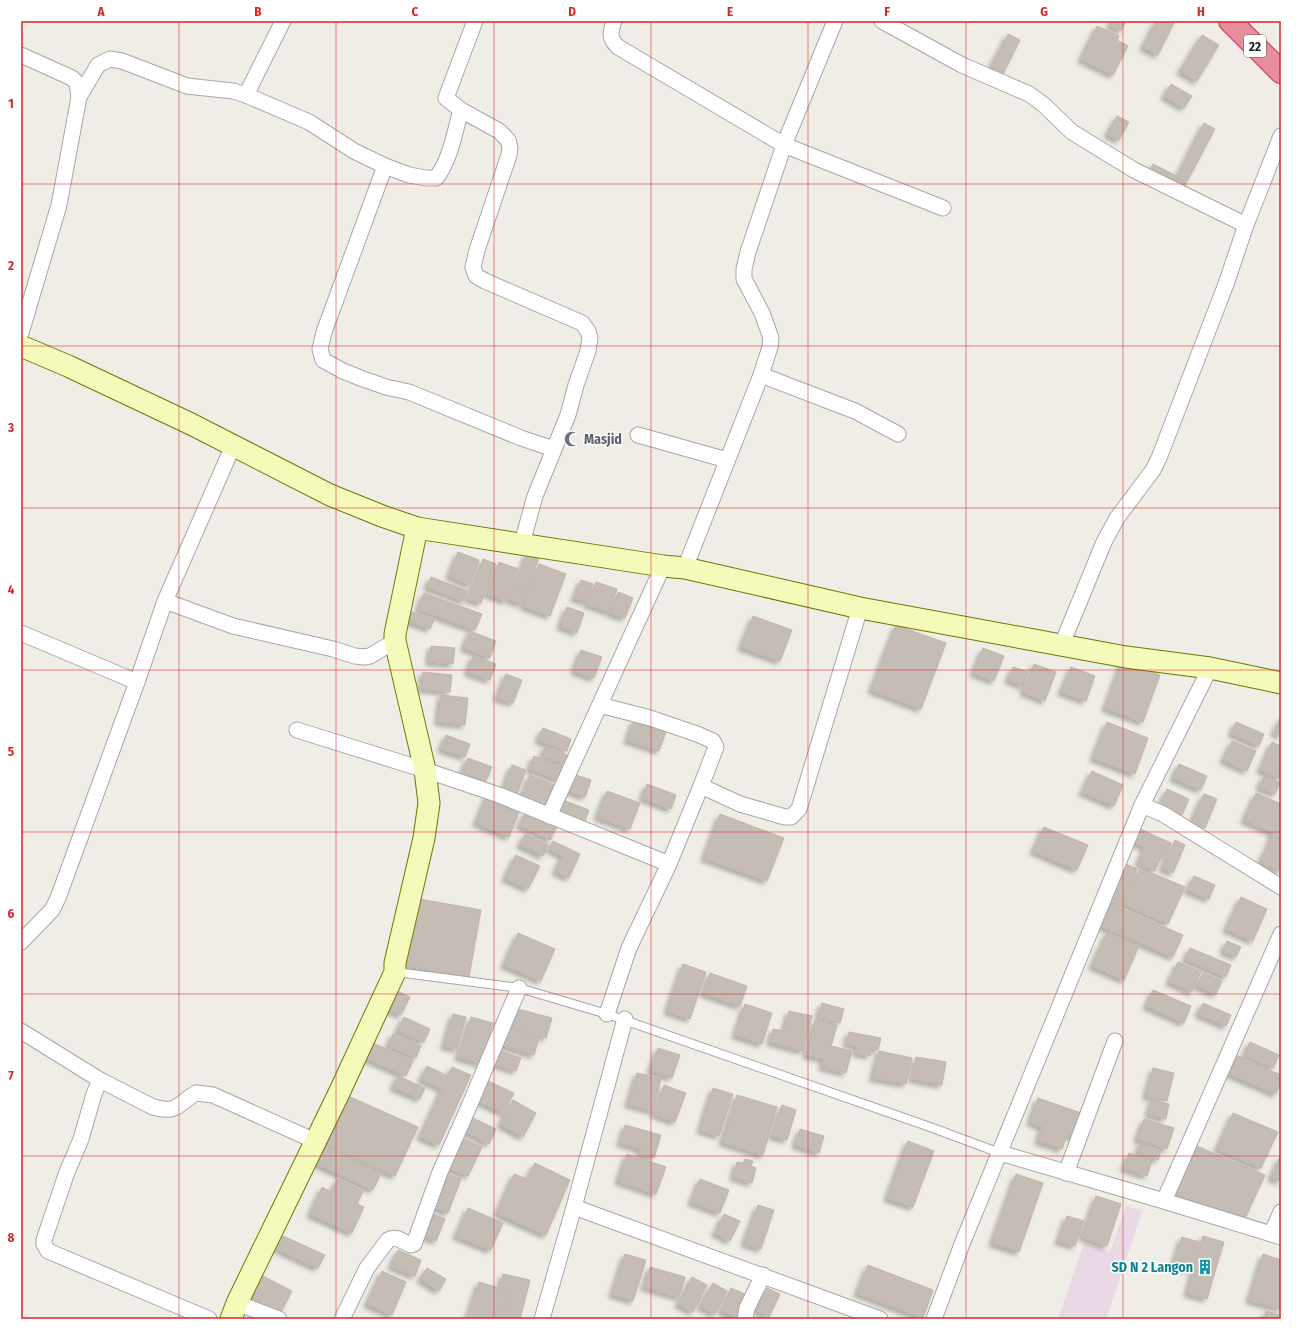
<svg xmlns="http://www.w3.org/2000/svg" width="1302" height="1340" font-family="'Fira Sans Condensed',sans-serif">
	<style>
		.industrial { fill: #ead8e6 }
		.building { fill: #c5bdb5; stroke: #c2b4a8; filter: url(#shadow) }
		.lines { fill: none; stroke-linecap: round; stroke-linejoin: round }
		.lane-casing { stroke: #a7a7a7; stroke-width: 10 }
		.street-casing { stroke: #a7a7a7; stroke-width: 17 }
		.secondary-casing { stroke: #697a04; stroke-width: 23 }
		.highway-casing { stroke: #dd245e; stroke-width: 24 }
		.lane { stroke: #fff; stroke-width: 8 }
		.street { stroke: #fff; stroke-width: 15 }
		.secondary { stroke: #f5faba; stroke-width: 21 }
		.highway { stroke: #e88d9b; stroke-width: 22 }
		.grid { fill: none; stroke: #d62828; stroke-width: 1; stroke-opacity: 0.55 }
		.labels { text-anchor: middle; stroke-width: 3; stroke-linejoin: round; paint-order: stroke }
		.shield { fill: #fff; stroke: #636363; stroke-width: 1 }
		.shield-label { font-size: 13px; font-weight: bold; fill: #202020 }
		.worship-label { font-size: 14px; font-weight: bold; fill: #5b616d; stroke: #fff; text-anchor: start }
		.culture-label { font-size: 14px; font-weight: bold; fill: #0d838f; stroke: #fff; text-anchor: end }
		.neatline { fill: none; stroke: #d62828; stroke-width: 1.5 }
		.grid-label { font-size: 13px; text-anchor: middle; font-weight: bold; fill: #d62828 }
	</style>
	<defs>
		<filter id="shadow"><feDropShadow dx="-3.5" dy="3.5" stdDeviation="2" flood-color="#0004"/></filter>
	</defs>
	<rect width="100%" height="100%" fill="#f0ede6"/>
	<path class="industrial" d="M1126,1206L1142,1211L1106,1319H1058L1084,1243L1110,1252Z"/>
	<g class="building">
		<path d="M1111,21H1126L1121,31L1109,25Z"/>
		<path d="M1156,21H1175L1158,55L1143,47Z"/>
		<path d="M1097,26L1119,36L1117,40L1128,46L1113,75L1081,59Z"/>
		<path d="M1008,34L1020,40L1001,78L988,72Z"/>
		<path d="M1202,35L1219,45L1197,81L1180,71Z"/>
		<path d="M1171,84L1192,96L1184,108L1164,96Z"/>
		<path d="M1117,116L1129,122L1119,140L1107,134Z"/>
		<path d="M1204,123L1215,129L1182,191L1148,173L1153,164L1177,176Z"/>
		<path d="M458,552L479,560L470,585L449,576Z"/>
		<path d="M527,553L539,558L521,604L509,600Z"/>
		<path d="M483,559L496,564L481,603L468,599Z"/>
		<path d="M499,562L518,569L506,601L487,594Z"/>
		<path d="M539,564L566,574L550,616L523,606Z"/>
		<path d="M431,577L468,591L464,601L427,587Z"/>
		<path d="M581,580L593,584L586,602L574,598Z"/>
		<path d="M596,582L617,589L609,612L587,604Z"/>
		<path d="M618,592L633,598L625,618L610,613Z"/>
		<path d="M424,593L482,614L475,630L418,609Z"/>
		<path d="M567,607L584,613L577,633L560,626Z"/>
		<path d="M412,612L434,620L430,629L409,621Z"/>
		<path d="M753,616L792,630L780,661L741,647Z"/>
		<path d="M896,625L946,643L921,709L871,690Z"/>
		<path d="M470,631L496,641L490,658L464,648Z"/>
		<path d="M431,646L455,648L453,664L429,662Z"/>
		<path d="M983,648L1004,656L994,681L973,673Z"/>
		<path d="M581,650L602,657L594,678L574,671Z"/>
		<path d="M473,656L496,664L490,680L467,672Z"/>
		<path d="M1122,661L1160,675L1143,722L1105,708Z"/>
		<path d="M1034,664L1056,672L1045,701L1023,692Z"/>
		<path d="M1013,667L1028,672L1023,686L1008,680Z"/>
		<path d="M1071,667L1095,676L1086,701L1061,692Z"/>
		<path d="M423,672L452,675L450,692L421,689Z"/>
		<path d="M506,674L522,680L513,703L497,698Z"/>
		<path d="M441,695L468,698L465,725L438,722Z"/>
		<path d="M1281,716V736L1274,733Z"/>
		<path d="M634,720L666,732L659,751L627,740Z"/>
		<path d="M1107,722L1148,738L1135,774L1093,758Z"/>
		<path d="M1236,722L1264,734L1259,746L1231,733Z"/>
		<path d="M543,728L571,739L567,751L538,740Z"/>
		<path d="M446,735L470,744L465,757L441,749Z"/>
		<path d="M1232,741L1256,751L1247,771L1223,760Z"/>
		<path d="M1272,742L1281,746V779L1260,770Z"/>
		<path d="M545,747L569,756L566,765L542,756Z"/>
		<path d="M534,756L564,768L559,780L529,769Z"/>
		<path d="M468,758L492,767L486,781L462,772Z"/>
		<path d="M1179,764L1207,776L1201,790L1173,778Z"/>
		<path d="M512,765L526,770L516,797L502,792Z"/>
		<path d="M1092,771L1123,785L1114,806L1082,792Z"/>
		<path d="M573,774L591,780L585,797L567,790Z"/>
		<path d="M530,775L557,786L548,810L520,800Z"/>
		<path d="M1264,776L1280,783L1275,794L1259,787Z"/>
		<path d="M647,784L676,795L671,809L642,798Z"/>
		<path d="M1167,789L1189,799L1182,815L1160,806Z"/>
		<path d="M607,791L640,803L630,829L597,817Z"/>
		<path d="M488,793L521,807L509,837L476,823Z"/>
		<path d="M1256,793L1281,804V853L1267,847L1273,833L1244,820Z"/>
		<path d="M1204,794L1217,799L1205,828L1191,822Z"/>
		<path d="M563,800L589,810L583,827L557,817Z"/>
		<path d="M526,812L557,827L550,840L519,825Z"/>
		<path d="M720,814L784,838L767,881L704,858Z"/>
		<path d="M1044,827L1088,845L1077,870L1033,851Z"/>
		<path d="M1138,828L1171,843L1165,856L1162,855L1155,871L1138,863L1145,847L1132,842Z"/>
		<path d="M525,834L548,845L543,856L520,845Z"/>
		<path d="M1175,840L1185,845L1173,873L1162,868Z"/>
		<path d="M553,841L580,854L569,878L555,871L563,856L549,849Z"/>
		<path d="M1266,849L1281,855V871L1260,862Z"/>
		<path d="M516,855L540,866L528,889L505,878Z"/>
		<path d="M1124,863L1137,869L1121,907L1107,901Z"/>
		<path d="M1140,868L1185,887L1168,924L1124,904Z"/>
		<path d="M1194,876L1215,885L1209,899L1187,890Z"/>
		<path d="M1241,897L1267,909L1253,941L1226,929Z"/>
		<path d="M414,898L481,910L469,977L402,965Z"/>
		<path d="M1108,903L1183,935L1173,957L1098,925Z"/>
		<path d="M518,933L555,949L541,981L504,965Z"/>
		<path d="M1107,933L1139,946L1124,980L1092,966Z"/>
		<path d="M1227,941L1241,947L1236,957L1223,951Z"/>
		<path d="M1190,948L1231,965L1226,977L1185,959Z"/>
		<path d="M1178,962L1201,972L1192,992L1169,982Z"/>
		<path d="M683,964L706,972L690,1019L667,1011Z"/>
		<path d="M710,973L747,986L740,1006L703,993Z"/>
		<path d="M1203,973L1222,981L1216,994L1197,986Z"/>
		<path d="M395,990L410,997L401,1015L386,1008Z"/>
		<path d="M1153,990L1191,1006L1184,1023L1146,1006Z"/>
		<path d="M822,1003L844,1009L840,1023L818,1017Z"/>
		<path d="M1203,1003L1231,1015L1226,1026L1198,1014Z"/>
		<path d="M745,1004L772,1013L762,1044L735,1035Z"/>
		<path d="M518,1009L552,1018L546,1038L512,1028Z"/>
		<path d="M789,1011L812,1016L803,1051L770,1042L773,1029L784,1031Z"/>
		<path d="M453,1014L466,1017L457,1049L444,1046Z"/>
		<path d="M404,1017L430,1029L424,1042L397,1031Z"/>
		<path d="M471,1017L493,1023L481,1064L458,1057Z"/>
		<path d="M815,1020L837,1025L831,1046L852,1051L846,1073L822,1067L824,1059L806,1055Z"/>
		<path d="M506,1028L539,1038L534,1055L501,1045Z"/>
		<path d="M849,1032L881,1038L878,1050L871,1049L870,1056L856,1053L857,1046L846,1044Z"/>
		<path d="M393,1034L421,1046L416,1058L388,1045Z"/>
		<path d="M1250,1042L1279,1055L1273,1068L1244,1055Z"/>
		<path d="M373,1043L413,1061L406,1076L366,1058Z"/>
		<path d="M658,1048L680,1055L672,1078L650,1071Z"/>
		<path d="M498,1050L521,1058L516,1071L494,1064Z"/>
		<path d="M879,1051L912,1058L906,1084L873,1078Z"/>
		<path d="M1231,1053L1281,1075V1082L1276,1094L1223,1071Z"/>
		<path d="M916,1057L946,1062L942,1085L912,1079Z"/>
		<path d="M427,1066L448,1076L452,1067L471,1075L439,1145L420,1137L442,1089L421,1079Z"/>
		<path d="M1153,1068L1174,1073L1167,1101L1146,1096Z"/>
		<path d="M637,1073L661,1079L653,1111L628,1104Z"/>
		<path d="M398,1076L425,1088L420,1099L393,1087Z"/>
		<path d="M488,1081L514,1093L504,1113L478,1101Z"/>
		<path d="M664,1085L686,1093L675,1122L654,1114Z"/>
		<path d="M713,1088L733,1094L719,1136L700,1130Z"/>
		<path d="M737,1095L777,1107L763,1155L722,1142Z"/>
		<path d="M348,1096L418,1127L395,1176L326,1145Z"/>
		<path d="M1038,1098L1084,1114L1075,1138L1067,1135L1062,1149L1038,1141L1042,1127L1030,1122Z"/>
		<path d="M513,1100L536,1113L523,1137L500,1124Z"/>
		<path d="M1152,1100L1169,1104L1166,1119L1148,1114Z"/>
		<path d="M782,1105L796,1110L787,1140L772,1136Z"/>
		<path d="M1233,1113L1278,1132L1261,1168L1217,1149Z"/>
		<path d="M469,1116L496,1129L489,1144L462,1130Z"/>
		<path d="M1144,1119L1174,1128L1167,1149L1137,1139Z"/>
		<path d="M625,1125L661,1135L654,1158L639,1154L641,1149L620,1143Z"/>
		<path d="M800,1129L824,1136L819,1153L795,1145Z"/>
		<path d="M460,1137L482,1147L468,1176L446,1167Z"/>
		<path d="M908,1141L934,1151L913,1207L887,1198Z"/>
		<path d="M1141,1143L1161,1151L1158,1160L1137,1152Z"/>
		<path d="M1197,1146L1265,1175L1243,1223L1176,1194Z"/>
		<path d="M325,1147L381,1173L373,1190L317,1164Z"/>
		<path d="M1129,1153L1152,1161L1147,1176L1124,1168Z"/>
		<path d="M627,1154L666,1167L656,1194L618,1181Z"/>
		<path d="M1279,1158L1281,1159V1181L1271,1178Z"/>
		<path d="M745,1159L753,1161L751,1166L756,1168L752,1183L733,1177L737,1162L743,1164Z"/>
		<path d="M535,1163L570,1180L546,1235L497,1213L514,1174L527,1179Z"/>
		<path d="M445,1173L461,1179L448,1213L432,1206Z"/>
		<path d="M1016,1174L1043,1183L1019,1252L992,1243Z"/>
		<path d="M338,1179L363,1191L357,1204L364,1207L352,1233L310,1214L322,1187L331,1192Z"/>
		<path d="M700,1179L729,1190L720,1213L691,1202Z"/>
		<path d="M1096,1196L1121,1204L1107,1246L1082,1237Z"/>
		<path d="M758,1205L774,1210L761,1249L744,1243Z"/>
		<path d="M468,1208L503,1223L491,1250L456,1236Z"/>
		<path d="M429,1212L445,1219L436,1241L420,1234Z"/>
		<path d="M724,1214L740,1221L730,1241L715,1233Z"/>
		<path d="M1067,1216L1084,1221L1075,1246L1058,1241Z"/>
		<path d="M283,1236L325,1255L318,1268L277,1249Z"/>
		<path d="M1203,1236L1224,1242L1207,1299L1187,1293Z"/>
		<path d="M1182,1237L1199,1242L1189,1270L1173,1265Z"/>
		<path d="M398,1250L421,1260L415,1276L391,1266Z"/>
		<path d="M625,1254L646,1260L633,1301L612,1294Z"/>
		<path d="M1263,1254L1281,1260V1309L1249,1300Z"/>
		<path d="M868,1265L933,1290L923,1318L857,1293Z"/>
		<path d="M650,1267L685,1277L679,1297L644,1287Z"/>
		<path d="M427,1268L446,1279L439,1291L420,1279Z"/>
		<path d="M382,1271L406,1282L392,1315L367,1304Z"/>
		<path d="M503,1274L530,1280L520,1319H503L511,1290L500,1286Z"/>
		<path d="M261,1275L292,1291L279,1316L248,1301Z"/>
		<path d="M692,1277L707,1285L693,1312L678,1304Z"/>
		<path d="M479,1282L509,1291L500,1319H467Z"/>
		<path d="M713,1283L727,1291L715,1314L700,1306Z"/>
		<path d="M731,1288L747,1295L738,1318L721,1311Z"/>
		<path d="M767,1288L780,1294L769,1317L756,1310Z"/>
		<path d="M1266,1311L1281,1315V1319H1264Z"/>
	</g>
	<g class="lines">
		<defs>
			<path id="lane" d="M396,972L519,988L607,1014L930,1127L1000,1153"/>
			<g id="street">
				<path d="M475,21L446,98L447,99L461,110L499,131L508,140L510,148L509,155L477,250L473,267L476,276L485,281L582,323L588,331L590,338L588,351L576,385L568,415L535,496L522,543"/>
				<path d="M614,21C610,33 609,38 618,47L784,145L943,208"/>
				<path d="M882,21L962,65L1029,94L1044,105L1072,132L1134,170L1246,225"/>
				<path d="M21,55L72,78L77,83L79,97L59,205L21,333"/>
				<path d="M246,95L283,21"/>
				<path d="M79,97L98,65L110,59L122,61L187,86L233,91L246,95L309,122L354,151L385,166L409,175L426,178H436C450,161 455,131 461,110"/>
				<path d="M385,166L324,332L320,349L323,360L343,371L363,379L386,387L409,392L521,438L554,449"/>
				<path d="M761,375L855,411L898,434"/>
				<path d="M638,435L727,460"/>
				<path d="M685,568L761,375L770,347L771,338L762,313L744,279V269L748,252L784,145L835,21"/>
				<path d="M165,601L233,626L333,649L355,656L364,657L370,656L395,641"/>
				<path d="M21,633L137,682"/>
				<path d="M1062,644L1104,542L1117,518L1153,470L1159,458L1226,284L1246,225L1281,136"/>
				<path d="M600,705L650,718L697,734L713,741L716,747L701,786L669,864"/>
				<path d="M297,730L425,770L499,795L669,864L629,948L607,1014"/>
				<path d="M701,786L740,804L785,817H791L799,809L860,608"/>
				<path d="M1142,805L1210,668"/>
				<path d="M549,816L663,566"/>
				<path d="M21,942L52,910L58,898L137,682L165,601L233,446"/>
				<path d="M21,1031L100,1080L94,1094L81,1139L67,1172L44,1240V1244L48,1251L209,1319"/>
				<path d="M100,1080L153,1107C178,1114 177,1104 196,1093L213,1095L315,1141"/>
				<path d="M1000,1153L1164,1201L1281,1237"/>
				<path d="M1066,1173L1115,1041"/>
				<path d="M1164,1201L1281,934"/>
				<path d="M574,1207L880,1319"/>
				<path d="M1271,1234L1281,1212"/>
				<path d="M237,1303L279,1319"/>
				<path d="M342,1319L367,1268L388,1240C396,1235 403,1242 411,1245L414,1244L440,1172L467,1111L519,988"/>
				<path d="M542,1319L574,1207L625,1019"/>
				<path d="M745,1319L747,1308L763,1275"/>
				<path d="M934,1319L962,1244L1142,805L1163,814L1281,887"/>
			</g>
			<g id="secondary">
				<path d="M21,346L68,366L191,424L330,495L382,516L417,528L663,566L685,568L860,608L1126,657L1210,668L1281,683"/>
				<path d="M231,1319L237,1303L339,1093L395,972V963L424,838L429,803L425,770L395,641V634L417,528"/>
			</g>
			<path id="highway" d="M1230,21L1281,72"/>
		</defs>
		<use href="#lane" class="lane-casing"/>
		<use href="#street" class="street-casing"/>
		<use href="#secondary" class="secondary-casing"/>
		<use href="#highway" class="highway-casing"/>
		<use href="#lane" class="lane"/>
		<use href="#street" class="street"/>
		<use href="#secondary" class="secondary"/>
		<use href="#highway" class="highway"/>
	</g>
	<path class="grid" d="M179,21V1319M336,21V1319M494,21V1319M651,21V1319M808,21V1319M966,21V1319M1123,21V1319M21,184H1281M21,346H1281M21,508H1281M21,670H1281M21,832H1281M21,994H1281M21,1156H1281"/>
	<defs>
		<symbol id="mosque-bare" viewBox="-9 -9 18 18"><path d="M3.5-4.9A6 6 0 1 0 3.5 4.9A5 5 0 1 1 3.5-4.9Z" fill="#6b7280" stroke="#fff" stroke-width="2.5" paint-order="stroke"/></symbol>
		<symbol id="building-bare" viewBox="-9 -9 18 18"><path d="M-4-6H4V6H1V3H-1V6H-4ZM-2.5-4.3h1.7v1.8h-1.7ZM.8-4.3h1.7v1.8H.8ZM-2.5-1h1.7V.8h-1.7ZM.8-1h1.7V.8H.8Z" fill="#0f9aa8" stroke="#fff" stroke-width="2.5" paint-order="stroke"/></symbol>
	</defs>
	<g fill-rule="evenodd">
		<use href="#mosque-bare" x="561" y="428" width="22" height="22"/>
		<use href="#building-bare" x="1194" y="1256" width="22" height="22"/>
	</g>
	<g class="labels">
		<rect class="shield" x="1244" y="35" width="22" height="22" rx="3"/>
		<g class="shield-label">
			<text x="1255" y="51">22</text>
		</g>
		<g class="worship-label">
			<text x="584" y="444">Masjid</text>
		</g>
		<g class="culture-label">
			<text x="1193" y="1272">SD N 2 Langon</text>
		</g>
	</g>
	<rect width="1302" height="1340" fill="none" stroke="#ffffff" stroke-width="44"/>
	<rect x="22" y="22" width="1258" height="1296" class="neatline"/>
	<g class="grid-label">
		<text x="101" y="16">A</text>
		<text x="258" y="16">B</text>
		<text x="415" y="16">C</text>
		<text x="572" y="16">D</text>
		<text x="730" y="16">E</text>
		<text x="887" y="16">F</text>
		<text x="1044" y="16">G</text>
		<text x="1201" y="16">H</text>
		<text x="11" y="108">1</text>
		<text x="11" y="270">2</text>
		<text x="11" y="432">3</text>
		<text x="11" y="594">4</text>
		<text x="11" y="756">5</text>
		<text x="11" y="918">6</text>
		<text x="11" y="1080">7</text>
		<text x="11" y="1242">8</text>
	</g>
</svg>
